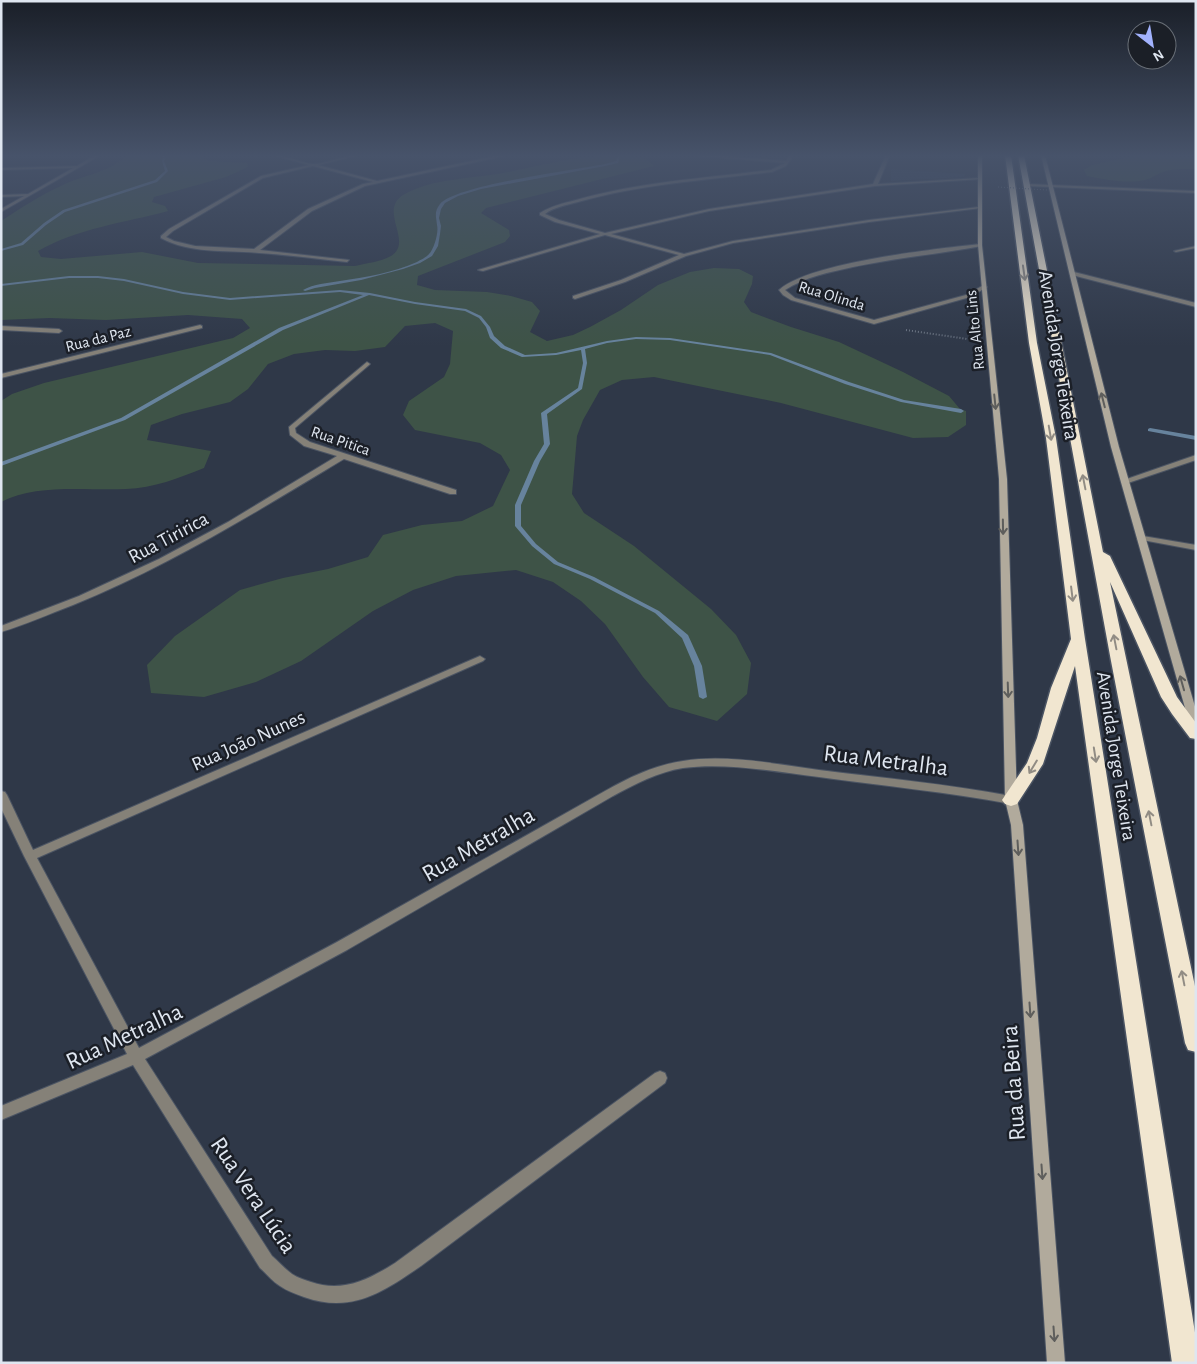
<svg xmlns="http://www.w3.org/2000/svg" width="1197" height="1364" font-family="'Alegreya Sans',sans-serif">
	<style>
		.built { fill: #334056 }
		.green { fill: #3e5347 }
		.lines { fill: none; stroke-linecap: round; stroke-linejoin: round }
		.stream { fill: #67839d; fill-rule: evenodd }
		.street-casing { stroke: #4b5463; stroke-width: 2 }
		.secondary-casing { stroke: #4b5463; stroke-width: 2 }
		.highway-casing { stroke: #4b5463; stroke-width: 3 }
		.path { stroke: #6e7785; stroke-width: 2; stroke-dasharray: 1 2; stroke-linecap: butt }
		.street { fill: #858178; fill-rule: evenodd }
		.secondary { fill: #b1aa9c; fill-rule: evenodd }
		.highway { fill: #f1e6d0; fill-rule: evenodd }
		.path-bridge { stroke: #6e7785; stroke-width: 1; stroke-dasharray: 1 2; stroke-linecap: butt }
		.oneway { stroke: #918c84 }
		.oneway2 { stroke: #5e5e5c }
		.labels { text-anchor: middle; stroke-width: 5; stroke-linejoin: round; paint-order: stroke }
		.far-street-label { font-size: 16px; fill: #dfe6f0; stroke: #1b1f27 }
		.street-label { font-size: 20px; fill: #dfe6f0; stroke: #1b1f27 }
		.near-street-label { font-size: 24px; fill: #dfe6f0; stroke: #1b1f27 }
	</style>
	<rect width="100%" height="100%" fill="#2f3848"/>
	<path class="built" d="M891,169L965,174L964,177L891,181Z"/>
	<g class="green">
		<path d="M127,155H204L202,158L210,161L247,163L248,167L226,177L154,197L152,202L165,206L168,211C124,223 78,228 38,251L41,257L61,259L142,252L198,263L355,266C367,263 380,262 391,256C414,242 378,211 403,195C432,178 471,179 503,173C531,168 636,139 654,166L486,208L481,213L509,230L510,236L505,242L418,276L417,285L435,290L487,292L511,296L532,302L540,311L530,332L547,341L573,335L590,327L621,310L658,285L690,272L714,268L739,269L753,276L752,284L744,302L751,312L791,327L839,342L903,372L949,396L960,409L966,411V425L948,437L913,438L781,403L654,377L622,380L600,390L583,420L577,436L572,494L584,513L634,546L711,609L736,635L751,663L747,694L717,721L669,707L643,677L605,624L581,601L553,582L516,570L456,576L413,590L373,611L301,661L256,682L204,697L151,693L147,665L175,636L240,590L283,578L328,569L368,557L383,535L422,525L462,521L493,506L510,470L501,455L480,443L415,430L403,415L409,401L444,377L450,364L453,331L435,323L405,326L385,347L355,351L325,350L294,354L268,364L248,389L230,402L182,414L151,425L147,440L211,451L204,468C179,478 154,488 126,489C87,491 37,483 1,502V401L12,394L44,383L233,338L250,328L242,319L188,315L106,320L50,318L1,320V221C21,208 39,196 61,186C82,175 110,173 127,155Z"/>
		<path d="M1137,155L1196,157V169C1184,169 1171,168 1160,173C1153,177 1148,180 1139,181C1121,183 1104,179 1087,176L1084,170L1092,165Z"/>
	</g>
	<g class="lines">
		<g class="stream">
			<path d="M164,155H167L164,161L168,171L157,182L65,212L46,225L23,245L1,251V249L21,243L44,223L63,210L155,180L165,171L162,161Z"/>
			<path d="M618,156L620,157L618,163L605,166L481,189L458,196L445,203L441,209L439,218L441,226L440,234L438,246L432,256L420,263L403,269L361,280L315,288L305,291L303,290C314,284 327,283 340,281C365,277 393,273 417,262C420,260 427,257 429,254C434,249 439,232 437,225C436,216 434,212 440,204C456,185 575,170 605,164L616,161Z"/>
			<path d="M69,276H98L124,279L183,292L230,298L340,290L370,293L415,302L466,309L481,316L490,327L494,336L505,346L525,355L556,353L607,341L636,337L670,338L771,353L849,382L904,400L961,409L964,411L961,413L901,402L845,384L770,355L670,340L636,339L607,343L585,349L587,363L582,389L547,414L550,444L540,461L521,505V526L536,544L558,562L594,577L659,611L688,635L702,666L707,697L703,699L699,697L694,666L682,638L655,613L590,579L554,564L532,546L515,526V505L534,461L544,444L541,413L578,388L583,363L581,350L556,355L522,357L501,348L490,338L486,327L479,318L465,311L415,304L369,295L283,330L125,420L1,466V462L121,418L279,328L363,295L340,292L230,300L183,294L124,281L98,278H69L1,286V284Z"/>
			<path d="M1150,428L1196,436V440L1148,431V429Z"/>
		</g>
		<defs>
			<g id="street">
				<path d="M95,155H101L1,212V209L24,196L1,197V195L28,194L73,168L1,170V168L77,166Z"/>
				<path d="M272,155C286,155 298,162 312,164C324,165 344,155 359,155L318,165L377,181L499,155H509L365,186L312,211L260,250L349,260L347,262C318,259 289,255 259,253C226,250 191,254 161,238V236L169,229L261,176L309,165ZM313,166L373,182L363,184L308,209L254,249L195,246L174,241L166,237L173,231L263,178Z"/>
				<path d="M687,155H712L786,161L790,155H794L786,166L772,172C707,180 641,184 578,202C567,205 554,207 545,214L559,220L605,233L709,209L873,184L886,155H890L878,184L980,178L982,179L875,186L709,211L611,234L684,254L733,241L869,220L979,207L981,208L869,222L733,243L686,256L625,282L575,299L573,298V296L621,280L679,255L605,235L483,271L478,270L600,234L555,222L540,215V213C551,206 564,203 576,200C640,182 706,178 771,170L785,163Z"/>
				<path d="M1027,184L1196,191V193L1026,186Z"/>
				<path d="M980,244L982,246C939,254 896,258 853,267C830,272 805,277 785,290L795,298L874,320L966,295L982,286L987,287L970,297L874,324L791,300L783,295L779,290C810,262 936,249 980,244Z"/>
				<path d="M1196,246V248L1176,252L1174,251Z"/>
				<path d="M1074,272L1196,303V307L1072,275Z"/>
				<path d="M200,325L202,326V328L1,378V374Z"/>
				<path d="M1,326L59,329L62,331L59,333L1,330Z"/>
				<path d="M367,362L370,364L369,365L295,428L296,433L310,442L456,490V494H450L344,459C256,512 169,566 73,605C49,614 25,625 1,632V626L79,596L159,559L228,522L337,456L304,446L290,435L289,427Z"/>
				<path d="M1196,455V460L1128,483H1122L1121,481Z"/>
				<path d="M1137,535L1196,545V550L1137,539Z"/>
				<path d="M480,656L485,659L483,661L37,858L139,1048L337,942L605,791C630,777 655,765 683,761C726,754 776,764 819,770C883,778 947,784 1011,796L1015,797L1017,800L1015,803L1011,804C948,792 883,786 819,777C776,772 726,762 683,768C658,772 635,784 613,796L347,950L145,1059L272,1256C279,1262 285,1269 292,1274C298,1278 305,1280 311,1282C342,1293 368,1280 395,1263L655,1073L660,1071L665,1073L667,1078L665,1083L421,1266C383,1292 352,1314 304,1297C296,1294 287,1291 280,1286C272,1281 267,1274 260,1268L133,1065L1,1120V1106L127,1054L24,856L1,808V791L5,792L7,795L33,850Z"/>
			</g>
			<g id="secondary">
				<path d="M978,155H982V245L1007,479L1017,800L1023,825L1065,1363H1047L1011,825L1005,800L999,479L978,245Z"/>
				<path d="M1041,155H1045L1119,447L1196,710V732L1191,729L1111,447Z"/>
			</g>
			<g id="highway">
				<path d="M1005,155H1011L1037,343L1056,438L1085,639L1196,1339V1363H1172L1075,666L1043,764L1017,804L1011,806L1005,804L1002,800L1027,763L1037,738L1051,688L1071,639L1046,438L1029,343Z"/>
				<path d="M1018,155H1024L1103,552L1110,556L1177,697L1196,723V739L1190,738L1172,714L1161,697L1110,582L1196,991V1052L1188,1050L1185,1043L1111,661Z"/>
			</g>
		</defs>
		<use href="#street" class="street-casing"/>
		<use href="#secondary" class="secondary-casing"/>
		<use href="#highway" class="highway-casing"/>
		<path class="path" d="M906,330L974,340"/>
		<use href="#street" class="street"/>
		<use href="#secondary" class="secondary"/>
		<use href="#highway" class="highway"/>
		<path class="path-bridge" d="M998,187L1047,190"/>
	</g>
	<defs><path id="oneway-shaft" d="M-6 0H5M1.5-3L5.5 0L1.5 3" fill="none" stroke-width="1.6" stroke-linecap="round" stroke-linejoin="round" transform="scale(1.25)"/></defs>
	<g class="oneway">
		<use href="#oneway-shaft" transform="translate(1024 273) rotate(82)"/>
		<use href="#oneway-shaft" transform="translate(1050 433) rotate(80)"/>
		<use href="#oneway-shaft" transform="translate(1084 482) rotate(-101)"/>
		<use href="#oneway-shaft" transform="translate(1072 594) rotate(83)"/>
		<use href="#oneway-shaft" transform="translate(1115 642) rotate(-101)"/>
		<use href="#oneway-shaft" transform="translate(1095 755) rotate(81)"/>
		<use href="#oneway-shaft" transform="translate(1033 767) rotate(121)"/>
		<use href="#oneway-shaft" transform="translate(1150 818) rotate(-101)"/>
		<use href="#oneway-shaft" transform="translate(1183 978) rotate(-101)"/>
	</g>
	<g class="oneway2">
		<use href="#oneway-shaft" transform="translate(1103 400) rotate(-104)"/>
		<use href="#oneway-shaft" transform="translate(995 402) rotate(84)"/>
		<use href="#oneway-shaft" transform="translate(1003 527) rotate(89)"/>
		<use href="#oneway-shaft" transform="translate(1182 683) rotate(-106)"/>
		<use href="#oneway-shaft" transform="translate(1008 690) rotate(88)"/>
		<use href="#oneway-shaft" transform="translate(1018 848) rotate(86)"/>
		<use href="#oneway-shaft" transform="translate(1030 1010) rotate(86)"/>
		<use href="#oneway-shaft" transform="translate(1042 1172) rotate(86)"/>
		<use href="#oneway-shaft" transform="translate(1054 1334) rotate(86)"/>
	</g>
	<linearGradient id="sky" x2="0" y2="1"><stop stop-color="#1a1f28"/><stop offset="0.45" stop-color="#47536a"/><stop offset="1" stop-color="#47536a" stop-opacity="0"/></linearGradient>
	<rect width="1197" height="346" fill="url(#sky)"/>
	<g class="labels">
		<g class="far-street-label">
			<text transform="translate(832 295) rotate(17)" y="6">Rua Olinda</text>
			<text transform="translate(974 330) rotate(-96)" y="6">Rua Alto Lins</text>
			<text transform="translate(98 338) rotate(-14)" y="6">Rua da Paz</text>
			<text transform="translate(341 440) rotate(19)" y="6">Rua Pitica</text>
		</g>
		<g class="street-label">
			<text transform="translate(1059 355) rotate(81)" y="7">Avenida Jorge Teixeira</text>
			<text transform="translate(168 537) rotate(-28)" y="7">Rua Tiririca</text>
			<text transform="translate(248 740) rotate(-24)" y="7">Rua João Nunes</text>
			<text transform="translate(1117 756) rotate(81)" y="7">Avenida Jorge Teixeira</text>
		</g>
		<g class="near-street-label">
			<text transform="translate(886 760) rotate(7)" y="8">Rua Metralha</text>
			<text transform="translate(478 844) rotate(-30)" y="8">Rua Metralha</text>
			<text transform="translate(124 1036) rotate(-25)" y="8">Rua Metralha</text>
			<text transform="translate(1013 1083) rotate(-94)" y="8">Rua da Beira</text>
			<text transform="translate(254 1195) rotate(56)" y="8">Rua Vera Lúcia</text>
		</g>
	</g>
	<rect width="1197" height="1364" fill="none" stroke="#dfe6f0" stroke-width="5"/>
	<g transform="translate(1152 45) rotate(149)"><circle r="24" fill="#1b1f27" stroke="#696f77"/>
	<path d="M0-4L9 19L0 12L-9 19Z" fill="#a2b2fd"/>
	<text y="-8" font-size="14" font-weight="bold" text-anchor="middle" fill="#dfe6f0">N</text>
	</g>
</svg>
